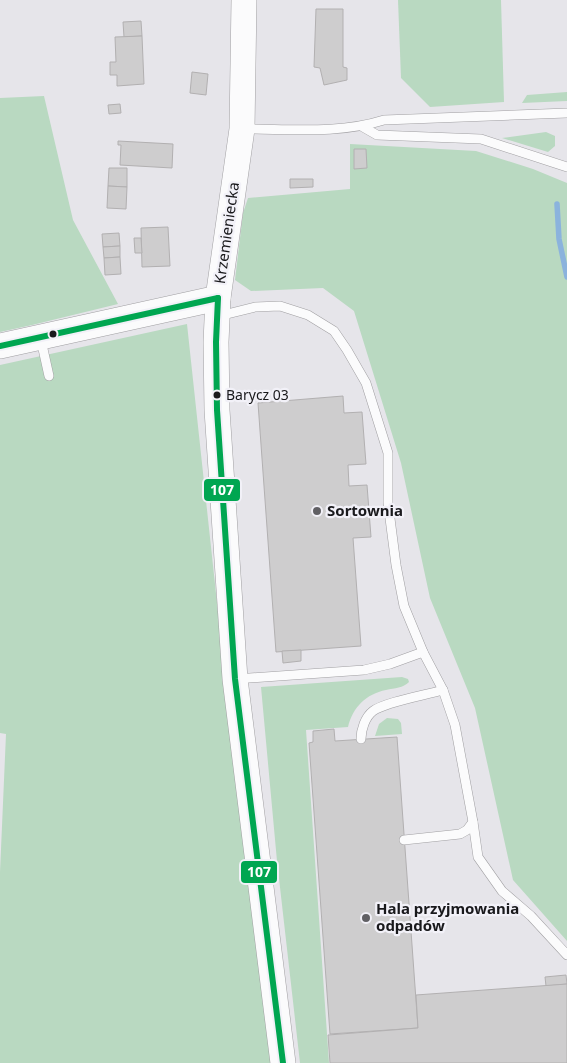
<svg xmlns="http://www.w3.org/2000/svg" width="567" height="1063" font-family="'Noto Sans',sans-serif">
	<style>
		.green { fill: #b9d9c1 }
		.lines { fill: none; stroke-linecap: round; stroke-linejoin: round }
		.stream { stroke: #8bb3dd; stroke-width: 5.5 }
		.building { fill: #cecdce; stroke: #b2b0b1 }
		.lane-casing { stroke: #a09fa2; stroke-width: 10 }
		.secondary-casing { stroke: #a09fa2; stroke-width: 26 }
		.lane { stroke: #fbfbfc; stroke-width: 9 }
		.secondary { stroke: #fbfbfc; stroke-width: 25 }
		.bus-1-casing { stroke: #f2f1f8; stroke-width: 10 }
		.bus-1 { stroke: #00a651; stroke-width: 6 }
		.bus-dot { fill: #19191c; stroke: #f2f1f8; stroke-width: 2 }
		.poi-dot { fill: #616064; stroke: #f2f1f8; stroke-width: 2 }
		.labels { text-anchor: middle; stroke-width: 4.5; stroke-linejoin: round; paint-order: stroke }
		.bus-label { font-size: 14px; fill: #19191c; stroke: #f2f1f8; text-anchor: start }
		.street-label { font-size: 15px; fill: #19191c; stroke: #f2f1f8 }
		.poi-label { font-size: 15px; font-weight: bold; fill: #19191c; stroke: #f2f1f8; text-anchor: start }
		.line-badge { stroke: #f2f1f8; stroke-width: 2 }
		.badge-label { font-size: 14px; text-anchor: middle; font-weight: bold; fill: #fff }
	</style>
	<rect width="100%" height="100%" fill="#e6e5ea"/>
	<g class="green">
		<path d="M398,0H501L504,102L430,107L401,78Z"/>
		<path d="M567,92V101L522,103L527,95Z"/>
		<path d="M44,96L73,220L118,304L32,325L0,332V98Z"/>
		<path d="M546,132L555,136V146L548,152L502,138Z"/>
		<path d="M350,144L476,151L533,169L567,183V941L513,880L475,708L430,598L401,463L354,311L323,288L251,291L235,280L243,213L248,198L350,189Z"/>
		<path d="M187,324L225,677L272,1063H0V872L6,734L0,733V365Z"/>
		<path d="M402,677L408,679L409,682C403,688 395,688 386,690C366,694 353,707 348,727L306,730L329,1063H300L277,861L261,687Z"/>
		<path d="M387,718L398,719L401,723L402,734L375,736L379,724Z"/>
	</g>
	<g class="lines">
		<path class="stream" d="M557,204L559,239L567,277"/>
	</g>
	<g class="building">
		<path d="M316,9H343V67L347,68V80L324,85L320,68L314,67Z"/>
		<path d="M141,21L142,36L124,37L123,22Z"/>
		<path d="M142,36L144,84L117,86V75H110V62H116L115,37Z"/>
		<path d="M192,72L208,74L206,95L190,93Z"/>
		<path d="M120,104L121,113L109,114L108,105Z"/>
		<path d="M118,141L173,144L172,168L120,165L121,145H118Z"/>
		<path d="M354,149H366L367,168L354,169Z"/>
		<path d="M109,168H127V187L108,186Z"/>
		<path d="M290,179H313V187L290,188Z"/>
		<path d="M108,186L127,187L126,209L107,208Z"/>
		<path d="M168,227L170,266L142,267L141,228Z"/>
		<path d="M119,233L120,246L103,247L102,234Z"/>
		<path d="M134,238H141L142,253H135Z"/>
		<path d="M120,246V257L104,258L103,247Z"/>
		<path d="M120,257L121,274L105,275L104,258Z"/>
		<path d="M343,396L344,413L362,412L366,464L348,465L349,486L367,485L371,537L353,538L361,646L276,652L258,403Z"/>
		<path d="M301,650V661L283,663L282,651Z"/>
		<path d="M334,729L335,741L397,737L418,1028L330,1034L309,743L313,742V731Z"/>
		<path d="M566,975L567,984L546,986L545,977Z"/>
		<path d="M567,984V1063H330L328,1035L418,1028L416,995Z"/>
	</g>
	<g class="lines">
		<defs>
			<g id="lane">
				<path d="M363,127L377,135L481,139L567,167"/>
				<path d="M245,129C291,129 340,134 384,120L567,113"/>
				<path d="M219,316L255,307L280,306L308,315L334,331L347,350L366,383L388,453V503L396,565L404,606L423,652"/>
				<path d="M41,340L49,376"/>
				<path d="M236,679L364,670L390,664L423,652L443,690L455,725L473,822L478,857L502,891L531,916L567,955"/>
				<path d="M361,739C361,730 365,717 373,711C385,702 426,695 443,690"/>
				<path d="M404,840L460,834L467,830L473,822"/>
			</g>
			<g id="secondary">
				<path d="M244,0L242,129L218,298L216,342L217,410L235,679L283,1063"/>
				<path d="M0,346L218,298"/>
			</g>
		</defs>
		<use href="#lane" class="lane-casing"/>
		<use href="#secondary" class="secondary-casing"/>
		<use href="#lane" class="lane"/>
		<use href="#secondary" class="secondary"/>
		<defs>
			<g id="bus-1">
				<path d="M218,298L216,342L217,410L235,679L283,1063"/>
				<path d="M0,346L218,298"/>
			</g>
		</defs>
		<use href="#bus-1" class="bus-1-casing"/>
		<use href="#bus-1" class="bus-1"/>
	</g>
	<g class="bus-dot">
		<circle cx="53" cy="334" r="4.5"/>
		<circle cx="217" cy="395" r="4.5"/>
	</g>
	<g class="poi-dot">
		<circle cx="317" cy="511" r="5"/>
		<circle cx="366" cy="918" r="5"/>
	</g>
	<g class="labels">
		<g class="bus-label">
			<text x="226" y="400">Barycz 03</text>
		</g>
		<g class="street-label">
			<text transform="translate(227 233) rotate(-82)" y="5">Krzemieniecka</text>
		</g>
		<g class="poi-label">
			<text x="327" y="516">Sortownia</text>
			<text x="376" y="914">Hala przyjmowania<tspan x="376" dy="17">odpadów</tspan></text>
		</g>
	</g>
	<g class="line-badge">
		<rect x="203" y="478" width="38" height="24" rx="5" fill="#00a651"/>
		<rect x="240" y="860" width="38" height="24" rx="5" fill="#00a651"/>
	</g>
	<g class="badge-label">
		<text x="222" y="495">107</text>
		<text x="259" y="877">107</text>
	</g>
</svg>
